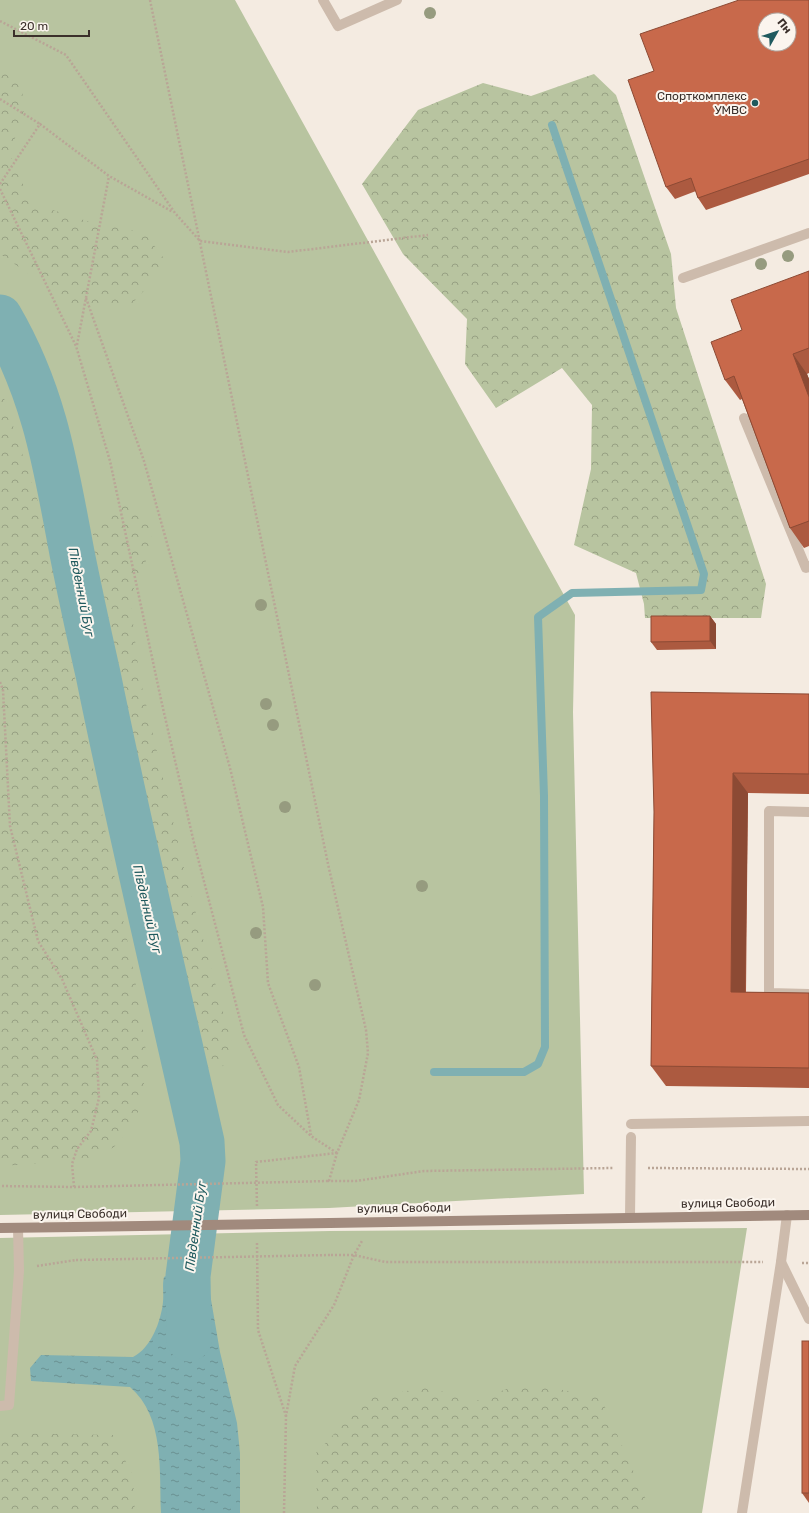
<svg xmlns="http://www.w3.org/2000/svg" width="809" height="1513" font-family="Rubik,sans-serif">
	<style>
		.grass { fill: #b8c4a0 }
		.forest { fill: url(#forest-crowns) }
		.water { fill: url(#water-ripples) }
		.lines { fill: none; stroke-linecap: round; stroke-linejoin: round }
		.stream { stroke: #7fb0b2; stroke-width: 8 }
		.river { stroke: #7fb0b2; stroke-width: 45 }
		.path { stroke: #b9a596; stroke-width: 2.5; stroke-dasharray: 2 2; stroke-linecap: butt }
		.lane { stroke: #cdbbac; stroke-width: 10 }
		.secondary { stroke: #a18a7d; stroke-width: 10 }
		.path-bridge { stroke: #b9a596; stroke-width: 2.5; stroke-dasharray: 2 2; stroke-linecap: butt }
		.secondary-bridge { stroke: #a18a7d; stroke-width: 10 }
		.tree { fill: #969b7f }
		.wall { fill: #ac5a40 }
		.shaded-wall { fill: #8c4a34 }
		.building { fill: #c8694b; stroke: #8c4a34; fill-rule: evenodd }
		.poi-dot { fill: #1f5a5e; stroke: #fbf5ee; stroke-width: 1.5 }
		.labels { text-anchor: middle; stroke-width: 4; stroke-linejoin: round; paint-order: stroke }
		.poi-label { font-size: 12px; fill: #3b302b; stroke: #fbf5ee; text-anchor: end }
		.street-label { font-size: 12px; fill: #3b302b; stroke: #fbf5ee }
		.water-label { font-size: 13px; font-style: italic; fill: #1f5a5e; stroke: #fbf5ee }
	</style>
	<defs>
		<pattern id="forest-crowns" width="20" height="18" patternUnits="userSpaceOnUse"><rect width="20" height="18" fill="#b8c4a0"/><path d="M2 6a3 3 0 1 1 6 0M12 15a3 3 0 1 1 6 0" fill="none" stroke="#97a083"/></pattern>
		<pattern id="water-ripples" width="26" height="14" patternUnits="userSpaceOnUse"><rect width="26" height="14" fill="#7fb0b2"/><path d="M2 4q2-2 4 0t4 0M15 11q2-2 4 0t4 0" fill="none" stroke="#699091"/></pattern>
	</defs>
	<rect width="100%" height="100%" fill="#f4ebe1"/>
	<g class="grass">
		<path d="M0,0H235L575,615L573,712L584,1194L329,1208L0,1215Z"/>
		<path d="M747,1228L702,1513H0V1238L330,1231Z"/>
	</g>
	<g class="forest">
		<path d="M0,69L22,88L24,110L10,154L31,203L90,222L145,233L168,264L130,306H75L0,254Z"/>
		<path d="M594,74L616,95L671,254L676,308L766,584L761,618H645L644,604L636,573L574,545L591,469L592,405L562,368L496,408L465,364L467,319L403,254L362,184L418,110L483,83L531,96Z"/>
		<path d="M0,386L43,517L135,979L148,1064L136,1121L114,1147L93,1160L0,1166Z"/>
		<path d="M121,499L146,513L153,545L130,597L139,674L186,877L232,1044L223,1066L203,1068L190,1042L114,714L93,577V531Z"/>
		<path d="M525,1382L601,1398L652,1513H317L316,1453L368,1398L429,1387L473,1402Z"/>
		<path d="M4,1433L113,1435L133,1476L135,1513H0V1434Z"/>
	</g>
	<path class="water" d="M168,1275H202L208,1282L220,1352L237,1423L240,1453V1513H161C159,1471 165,1417 130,1387L31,1381L30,1368L41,1355L133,1357C151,1348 161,1321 163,1302C164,1293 162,1285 164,1277Z"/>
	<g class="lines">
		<path class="stream" d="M434,1072H524L538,1064L545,1047L544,796L538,617L572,593L701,590L704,574L552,125"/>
		<path class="river" d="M0,317C45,394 56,468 72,553C80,593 89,634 98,674C130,831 167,986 202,1142L203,1161L188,1276L189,1339"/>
		<g class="path">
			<path d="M150,0L328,864L366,1030L368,1053L359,1100L337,1153L329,1181H356L424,1171L613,1168"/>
			<path d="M0,21L66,55L175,213L200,241L288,252L428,235"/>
			<path d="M0,99L40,124"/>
			<path d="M0,184L40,124L109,176L173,212"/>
			<path d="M0,189L76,346L110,461L162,704L194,843L244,1035L278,1105L311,1136L337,1153"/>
			<path d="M86,298L144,461L230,768L263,907L268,983L299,1067L311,1135"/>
			<path d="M77,345L109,176"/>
			<path d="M0,682L3,690L10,826L38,941L62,979L97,1060L99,1098L91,1131L77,1149L72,1164L74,1187L0,1186"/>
			<path d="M648,1168L809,1169"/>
			<path d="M257,1206L256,1162L337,1153"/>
			<path d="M257,1243L258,1330L286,1416"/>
			<path d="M331,1255H354L385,1262H763"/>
			<path d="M802,1263H809"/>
			<path d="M37,1266L76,1260"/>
			<path d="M284,1513L286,1416L295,1366L334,1305L354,1255L362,1241"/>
		</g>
		<g class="lane">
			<path d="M323,0L338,26L397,0"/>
			<path d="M683,278L809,233"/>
			<path d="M744,418L806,568L809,566"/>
			<path d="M809,812L769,811V993L809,994"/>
			<path d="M631,1124L809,1121"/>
			<path d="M630,1217L631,1137"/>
			<path d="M781,1262L809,1319"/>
			<path d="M0,1406L9,1405L19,1271L18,1228"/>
			<path d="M742,1513L781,1262L787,1215"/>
		</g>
		<g class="secondary">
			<path d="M330,1223L809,1215"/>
			<path d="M0,1228L75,1227"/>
		</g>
		<g class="path-bridge">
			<path d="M74,1187L329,1181"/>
			<path d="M76,1260L331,1255"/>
		</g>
		<path class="secondary-bridge" d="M75,1227L330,1223"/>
	</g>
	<g class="tree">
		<circle cx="430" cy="13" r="6"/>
		<circle cx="788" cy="256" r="6"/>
		<circle cx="761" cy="264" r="6"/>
		<circle cx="261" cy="605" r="6"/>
		<circle cx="266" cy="704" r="6"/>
		<circle cx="273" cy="725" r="6"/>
		<circle cx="285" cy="807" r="6"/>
		<circle cx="422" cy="886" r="6"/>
		<circle cx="256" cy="933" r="6"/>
		<circle cx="315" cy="985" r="6"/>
	</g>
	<g class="wall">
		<path d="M809,0V174L706,210L698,198L696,191L675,199L666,187L654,71Z"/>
		<path d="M809,271V373L807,374L809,379V546L804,548L790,528L742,399L740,400L725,380L742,330Z"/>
		<path d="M710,616L716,624V649L657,650L651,642Z"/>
		<path d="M809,694V794L748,793L746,992L809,993V1088L666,1086L651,1066L654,812Z"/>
		<path d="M802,1493H809V1503Z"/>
	</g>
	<g class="shaded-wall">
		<path d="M793,354L807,374L809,379V397Z"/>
		<path d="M710,616L716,624V649L710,641Z"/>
		<path d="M733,773L748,793L745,1012L731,992Z"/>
	</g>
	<g class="building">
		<path d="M739,0H809V159L698,198L691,178L666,187L628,80L654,71L640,34ZM765,20H789V44H765Z"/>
		<path d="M809,271V348L793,354L809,397V521L790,528L734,376L725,380L711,342L742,330L731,300Z"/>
		<path d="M651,616H710V641L651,642Z"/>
		<path d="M651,692L809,694V774L733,773L731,992L809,993V1068L651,1066L654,812Z"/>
		<rect x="802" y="1341" width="7" height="152"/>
	</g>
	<circle class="poi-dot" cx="755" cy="103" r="4"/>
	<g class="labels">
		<g class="poi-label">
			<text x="747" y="100">Спорткомплекс<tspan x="747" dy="14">УМВС</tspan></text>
		</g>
		<g class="street-label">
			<text transform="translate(728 1203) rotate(-1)" y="4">вулиця Свободи</text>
			<text transform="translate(404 1208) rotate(-1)" y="4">вулиця Свободи</text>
			<text transform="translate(80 1214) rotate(-1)" y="4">вулиця Свободи</text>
		</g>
		<g class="water-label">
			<text transform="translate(82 592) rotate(79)" y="5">Південний Буг</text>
			<text transform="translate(148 909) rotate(77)" y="5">Південний Буг</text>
			<text transform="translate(195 1226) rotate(-82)" y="5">Південний Буг</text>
		</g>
	</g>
	<g transform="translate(777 32) rotate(51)"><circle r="19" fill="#fbf5ee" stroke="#aea6a0"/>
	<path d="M0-3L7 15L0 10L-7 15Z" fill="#1f5a5e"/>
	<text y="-6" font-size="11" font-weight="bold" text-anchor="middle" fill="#3b302b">Пн</text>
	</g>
	<path d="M14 30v6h75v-6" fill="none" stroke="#3b302b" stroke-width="2"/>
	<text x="20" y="30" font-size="12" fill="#3b302b" stroke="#fbf5ee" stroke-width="3" paint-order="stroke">20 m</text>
</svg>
